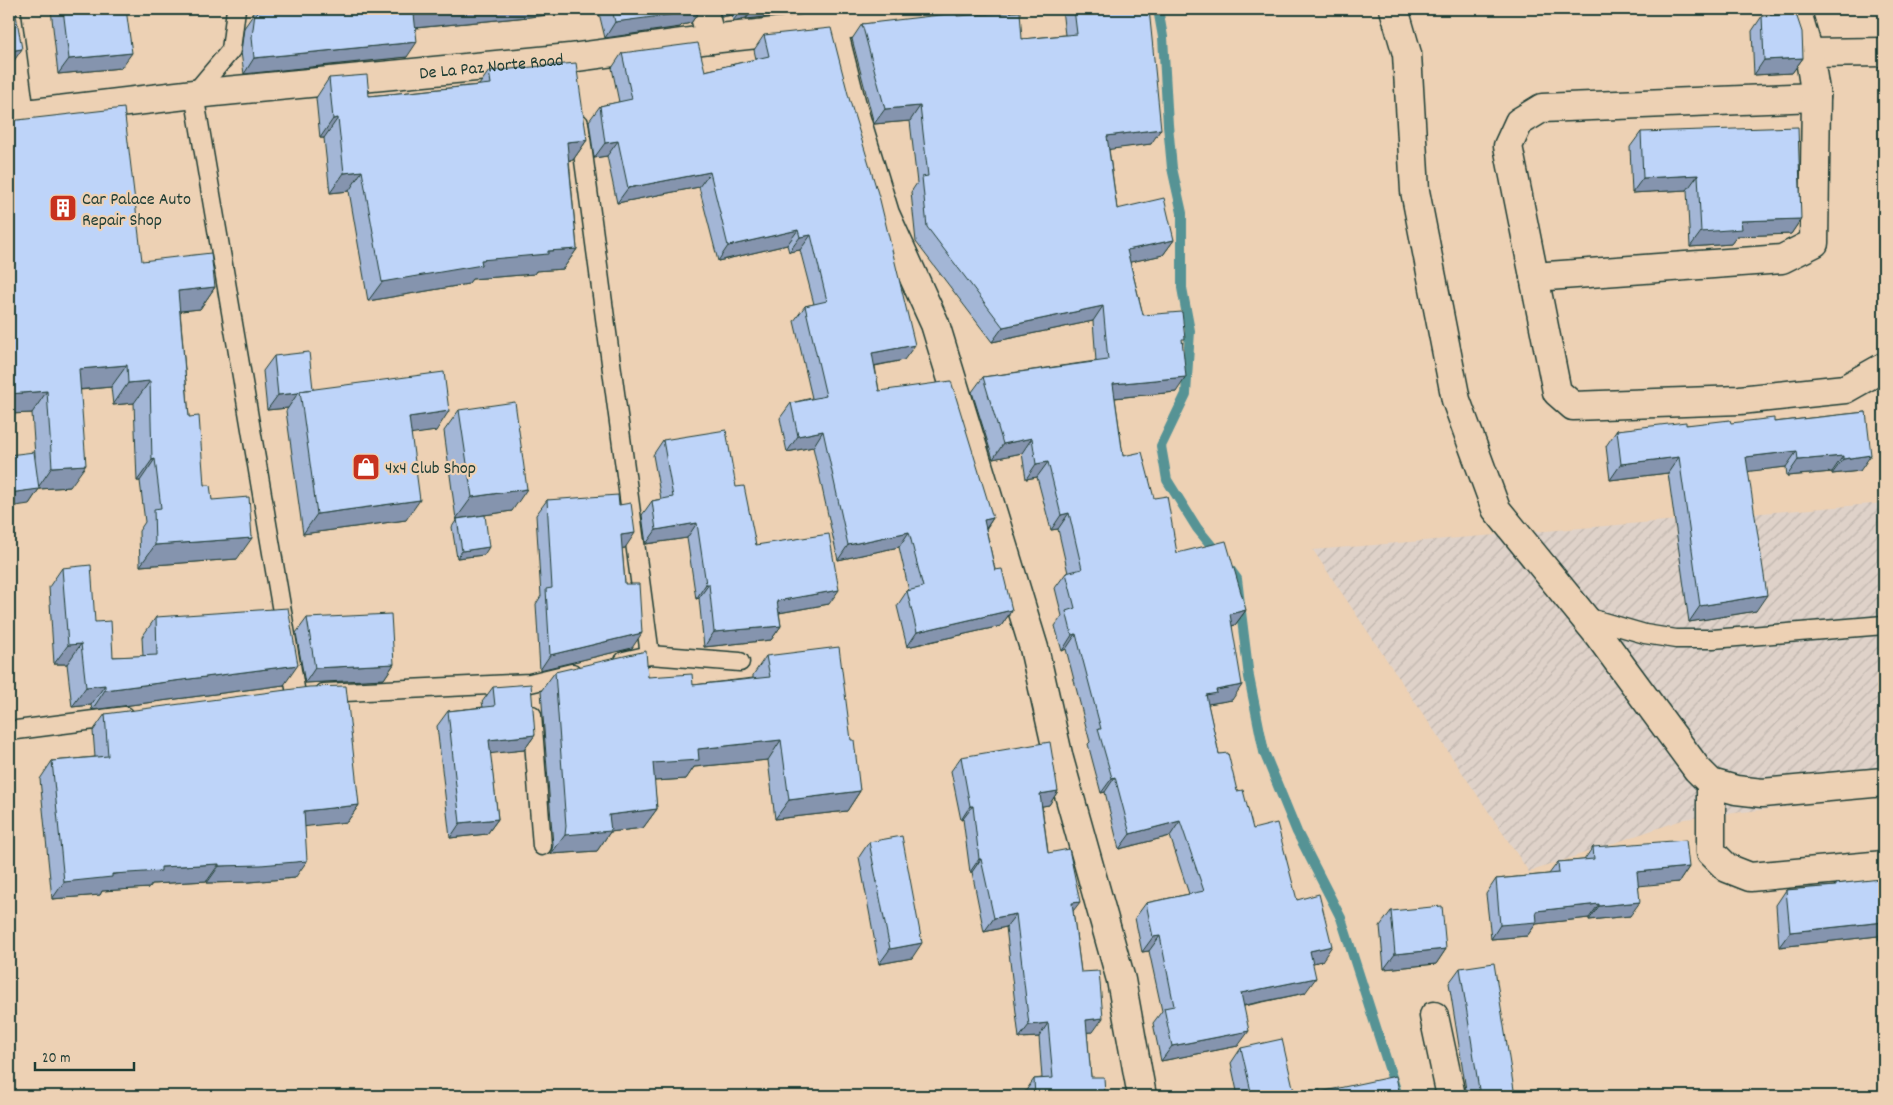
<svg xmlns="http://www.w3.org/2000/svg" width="1893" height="1105" font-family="Dekko,sans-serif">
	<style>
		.industrial { fill: url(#industrial-furrows) }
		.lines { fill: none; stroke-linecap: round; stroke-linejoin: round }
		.stream { stroke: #579395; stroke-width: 10 }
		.service-casing { stroke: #1f3d34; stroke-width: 21 }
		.minor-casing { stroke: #1f3d34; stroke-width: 31 }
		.tertiary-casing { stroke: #1f3d34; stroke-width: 31 }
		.service { stroke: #edd1b4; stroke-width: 18 }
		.minor { stroke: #edd1b4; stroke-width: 28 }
		.tertiary { stroke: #edd1b4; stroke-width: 28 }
		.wall { fill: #a3b6d6; stroke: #1f3d34 }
		.shaded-wall { fill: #8594ae; stroke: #1f3d34 }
		.building { fill: #bed4f9; stroke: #1f3d34 }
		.labels { text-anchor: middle; stroke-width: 4.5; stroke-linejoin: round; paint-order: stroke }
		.street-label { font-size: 18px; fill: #1f3d34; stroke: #edd1b4 }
		.poi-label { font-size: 18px; fill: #1f3d34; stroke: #edd1b4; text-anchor: start }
	</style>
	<defs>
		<pattern id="industrial-furrows" width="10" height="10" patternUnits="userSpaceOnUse" patternTransform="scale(1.25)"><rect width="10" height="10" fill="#dfd2c9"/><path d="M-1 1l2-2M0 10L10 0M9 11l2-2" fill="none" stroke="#bfb5ad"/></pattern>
	</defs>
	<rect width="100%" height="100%" fill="#edd1b4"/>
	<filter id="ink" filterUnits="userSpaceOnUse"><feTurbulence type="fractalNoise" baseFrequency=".02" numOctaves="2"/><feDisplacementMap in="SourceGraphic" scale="10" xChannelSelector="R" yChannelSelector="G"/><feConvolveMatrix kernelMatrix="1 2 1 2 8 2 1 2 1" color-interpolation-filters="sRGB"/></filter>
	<g filter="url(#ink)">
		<path class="industrial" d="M1884,503V795L1685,819L1529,872L1313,550Z"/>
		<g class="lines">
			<g class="stream">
				<path d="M1158,9L1163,37L1168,125L1172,168L1182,213V288L1190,331L1186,394L1161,446L1167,480L1197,528L1219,555"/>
				<path d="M1229,568L1237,579L1249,677L1264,752L1297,832L1341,918L1398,1096"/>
			</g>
			<defs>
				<g id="service">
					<path d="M11,9L25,114"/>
					<path d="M236,9L231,50L194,94L296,694"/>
					<path d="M579,123L650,655"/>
					<path d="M1586,617L1645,634L1676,639H1713L1884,625"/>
					<path d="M624,661L650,655L740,662"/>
					<path d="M324,693L530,683L572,673"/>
					<path d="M532,715L542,846"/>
					<path d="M9,731L125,716"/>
				</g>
				<g id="minor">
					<path d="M703,9L711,39"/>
					<path d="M1394,9L1407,54L1415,191L1456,400L1496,509L1597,633L1697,769L1711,783L1736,790L1762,793L1884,782"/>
					<path d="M832,26L973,9"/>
					<path d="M1809,53L1884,52"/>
					<path d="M1816,97L1542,108L1519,122L1508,146L1557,392L1573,406L1740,400L1845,389L1884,367"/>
					<path d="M1534,277L1782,259L1814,243L1816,97L1809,53L1796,9"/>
					<path d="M1711,783V852L1727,868L1750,877L1884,865"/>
					<path d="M1434,1016L1451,1096"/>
				</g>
				<g id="tertiary">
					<path id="s1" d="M9,116L194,94L570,58L711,39L832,26L853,109L885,214L935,324L1034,648L1059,759L1121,980L1142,1096"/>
				</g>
			</defs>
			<use href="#service" class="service-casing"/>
			<use href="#minor" class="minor-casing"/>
			<use href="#tertiary" class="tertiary-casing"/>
			<use href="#service" class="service"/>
			<use href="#minor" class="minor"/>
			<use href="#tertiary" class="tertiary"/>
		</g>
		<g class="wall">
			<path d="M51,9H126L121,68L58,74Z"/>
			<path d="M252,9H562L559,14L416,28L407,57L244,74L241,52L244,28L253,15Z"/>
			<path d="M598,9H701L691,23L682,25L680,27L605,38Z"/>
			<path d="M719,9H840L746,19V18L733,21L732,15L721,17Z"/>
			<path d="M1062,9H1149L1151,144L1109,149L1117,209L1174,240L1163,255L1130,262L1143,315L1183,342L1176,392L1115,398L1123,456L1154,498L1177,553L1246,610L1235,625L1232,626V700L1208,704V705L1219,754L1253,829L1297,900L1322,961L1313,963L1305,993L1244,1006L1238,1046L1161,1061L1153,1023L1162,1011L1149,951L1142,952L1135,918L1146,903L1189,894L1170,836L1119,849L1105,792L1101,793L1088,744L1090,742L1066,649L1062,651L1055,626L1062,616L1055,588L1066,573H1068L1058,529L1051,530L1037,477L1026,479L1022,453L993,459L972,392L983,377L1096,361L1093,321L992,342L916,242L911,192L917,183L910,121L874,124L852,39L862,24L957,16L1022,39L1065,35Z"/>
			<path d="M1762,16L1803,58L1792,73L1754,75L1752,31Z"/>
			<path d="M764,35L904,360L875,366L879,391L993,518L986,529L995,570L1012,610L1001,626L907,647L897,606L907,591H909L899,547L838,560L813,447L787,452L780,418L791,403L812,398L794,321L805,306L814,304L800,250L789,252L787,245L718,261L699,187L617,203L607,156L594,158L589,121L600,106L619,102L612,68L622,53L705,71L756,59L754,50Z"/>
			<path d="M489,71L587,140L573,160H569L577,249L563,269L536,271L534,274L472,279L468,284L368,301L349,191L330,193L324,138H320L316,98L329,78L369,96L479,85Z"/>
			<path d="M9,121L142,261L215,287L200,309L180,311L189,417L204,485L212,500L237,559L140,566L139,531L145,522L140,481H137L134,403L113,405L111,387L80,390L70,487L39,489L29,504L35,456L32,413L9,414Z"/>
			<path d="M1641,132L1801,219L1791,234L1737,236L1731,244L1690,247L1687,190L1632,193L1630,147Z"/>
			<path d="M274,356L313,389L436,431L411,434L406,520L303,534L286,411L288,408L267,410L263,371Z"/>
			<path d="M459,410L512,511L456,519L444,431Z"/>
			<path d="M1866,412L1860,471L1832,474V472L1787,476L1786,467L1748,471L1756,611L1689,622L1668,473L1610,480L1606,446L1617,430L1686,425L1774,422Z"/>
			<path d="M663,440L736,487L756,545L829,604L779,613L781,626L771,640L704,647L699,598L696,599L687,538L646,544L642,515L652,501L661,499L653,455Z"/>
			<path d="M547,500L619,505L625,548H622L625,584L632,648L540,670L536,604L541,596L536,515Z"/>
			<path d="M457,519L484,555L457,558L452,527Z"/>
			<path d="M62,568L95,622L113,657L143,656L142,637L156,617L284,685L92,710L91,705L72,707L67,664H54L49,587Z"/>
			<path d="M307,618L394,664L384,679L305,683L296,633Z"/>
			<path d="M766,656L851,740L860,791L847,811L775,819L768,760L694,767L686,779L654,781L657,809L643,828L610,832L597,851L551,854L553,845L541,691L555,672L648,677L693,685L753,678V675Z"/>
			<path d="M493,687L535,735L524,750L490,753L498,819L487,834L450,838L437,726L448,711L483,707L482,702Z"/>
			<path d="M105,714L359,805L347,822L305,826L295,878L249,882L207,883V881L152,884L149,888L102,891L100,895L52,899L40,779L52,761L95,757L93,731Z"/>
			<path d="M961,757L1058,791L1049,805L1042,806L1048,853L1073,911L1081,972L1093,1032H1087L1091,1077L1105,1096H1025V1092L1034,1079L1042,1078L1039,1037L1019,1038L1006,927L984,932L972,872H970L963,819L961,820L951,771Z"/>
			<path d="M869,842L912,958L879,964L859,857Z"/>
			<path d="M1593,847L1689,867L1679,882L1639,885L1630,916L1589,920V918L1536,924L1527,936L1491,939L1486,894L1496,879L1549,874L1558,862L1584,860Z"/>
			<path d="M1884,883V940H1879L1878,936L1779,947L1776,905L1786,890L1834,886L1836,884Z"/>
			<path d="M1391,911L1446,949L1436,964L1384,969L1380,926Z"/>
			<path d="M1460,968L1515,1096H1467L1449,983Z"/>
			<path d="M1241,1048L1295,1096H1238L1231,1063Z"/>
		</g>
		<g class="shaded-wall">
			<path d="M467,9H562L559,14L404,29L414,14Z"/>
			<path d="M697,9H701L691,23L682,25L680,27L605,38L615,22Z"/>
			<path d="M727,9H736L732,15L721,17Z"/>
			<path d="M742,9H752L746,18L733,21Z"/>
			<path d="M754,9H840L746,19Z"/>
			<path d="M417,42L407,57L244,74L254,58Z"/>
			<path d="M22,49L9,68V51Z"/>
			<path d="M132,53L121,68L58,74L69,59Z"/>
			<path d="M1803,58L1792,73L1754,75L1764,60Z"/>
			<path d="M920,106L910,121L874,124L885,109Z"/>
			<path d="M338,118L324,138H320L333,119Z"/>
			<path d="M1161,129L1151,144L1097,151L1107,136Z"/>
			<path d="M587,140L573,160L553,162L567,142Z"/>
			<path d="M618,141L607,156L594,158L605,143Z"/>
			<path d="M362,171L349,191L330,193L344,173Z"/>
			<path d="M710,172L699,187L617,203L628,188Z"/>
			<path d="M1698,175L1687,190L1632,193L1643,178Z"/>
			<path d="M1801,219L1791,234L1737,236L1731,244L1690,247L1701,232L1741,221Z"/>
			<path d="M798,230L787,245L718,261L728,246Z"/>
			<path d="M811,235L800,250L789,252L800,237Z"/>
			<path d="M1174,240L1163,255L1117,265L1127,250Z"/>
			<path d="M577,249L563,269L536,271L534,274L472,279L468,284L368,301L382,282L481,260L548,251Z"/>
			<path d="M215,287L200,309L162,313L178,291Z"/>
			<path d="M1103,306L1093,321L992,342L1003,327Z"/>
			<path d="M915,345L904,360L862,368L872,353Z"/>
			<path d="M127,365L111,387L63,391L79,369Z"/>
			<path d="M1186,377L1176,392L1103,399L1113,384Z"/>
			<path d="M150,381L134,403L113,405L128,383Z"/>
			<path d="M47,391L32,413L9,414V394Z"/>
			<path d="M298,393L288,408L267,410L278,395Z"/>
			<path d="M449,411L436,431L395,437L409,417Z"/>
			<path d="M823,431L813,447L787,452L798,436Z"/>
			<path d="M1032,438L1022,453L993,459L1003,444Z"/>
			<path d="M1797,451L1786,467L1735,473L1746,457Z"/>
			<path d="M1871,455L1860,471L1832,474L1843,459Z"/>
			<path d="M1843,456L1832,472L1787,476L1798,460Z"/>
			<path d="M1679,457L1668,473L1610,480L1621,464Z"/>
			<path d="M155,459L140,481H137L152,460Z"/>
			<path d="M1048,462L1037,477L1026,479L1036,464Z"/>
			<path d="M86,465L70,487L39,489L29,504L9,507V493L37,489L52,467Z"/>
			<path d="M527,489L512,511L456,519L472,497Z"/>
			<path d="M420,500L406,520L303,534L317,514Z"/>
			<path d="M1069,513L1058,529L1051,530L1061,515Z"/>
			<path d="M993,518L983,533L984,520Z"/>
			<path d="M697,523L687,538L646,544L656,530Z"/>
			<path d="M909,532L899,547L838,560L848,545Z"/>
			<path d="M635,533L625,548L611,550L621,535Z"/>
			<path d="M252,538L237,559L140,566L155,545Z"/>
			<path d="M489,547L484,555L457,558L462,551Z"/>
			<path d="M706,584H709L699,598L696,599Z"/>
			<path d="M839,590L829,604L767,615L777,601Z"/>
			<path d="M1767,595L1756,611L1689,622L1700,606Z"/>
			<path d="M1012,610L1001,626L907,647L917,632Z"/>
			<path d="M1246,610L1235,625L1219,629L1230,614Z"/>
			<path d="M781,626L771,640L704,647L714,632Z"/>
			<path d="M642,633L632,648L540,670L550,655Z"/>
			<path d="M1076,634L1066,649L1062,651L1072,635Z"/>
			<path d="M81,644L67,664H54L68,645Z"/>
			<path d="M394,664L384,679L305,683L315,668Z"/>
			<path d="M298,665L284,685L92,710L105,690Z"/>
			<path d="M105,685L91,705L72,707L86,687Z"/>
			<path d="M1242,685L1232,700L1208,704L1206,708V695L1216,690Z"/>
			<path d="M535,735L524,750L478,755L489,740Z"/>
			<path d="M781,740L768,760L694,767L686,779L639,782L653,763L698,749Z"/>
			<path d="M1115,777L1105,792L1101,793L1112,778Z"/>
			<path d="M860,791L847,811L775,819L789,800Z"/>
			<path d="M1058,791L1049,805L1031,808L1040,794Z"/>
			<path d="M359,805L347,822L292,828L304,811Z"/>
			<path d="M970,806H973L963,819L961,820Z"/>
			<path d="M657,809L643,828L610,832L597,851L551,854L565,835L609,815Z"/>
			<path d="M498,819L487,834L450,838L460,823Z"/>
			<path d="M1180,821L1170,836L1119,849L1130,834Z"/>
			<path d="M979,859H981L972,872H970Z"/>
			<path d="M307,861L295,878L249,882L207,883L219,866Z"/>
			<path d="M219,864L207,881L152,884L149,888L102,891L100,895L52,899L64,882L161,867Z"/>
			<path d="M1689,867L1679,882L1628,887L1637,872Z"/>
			<path d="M1080,902L1070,915L1072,903Z"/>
			<path d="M1640,902L1630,916L1589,920L1599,906Z"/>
			<path d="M1599,904L1589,918L1536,924L1527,936L1491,939L1500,925L1536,911Z"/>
			<path d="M1016,914L1006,927L984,932L994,918Z"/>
			<path d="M1884,922V928L1878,936L1779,947L1790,932Z"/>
			<path d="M1884,933V940H1879Z"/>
			<path d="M1160,936L1149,951L1142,952L1153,937Z"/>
			<path d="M922,943L912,958L879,964L890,949Z"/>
			<path d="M1332,946L1322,961L1299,966L1310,951Z"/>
			<path d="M1446,949L1436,964L1384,969L1395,954Z"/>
			<path d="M1316,978L1305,993L1231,1008L1241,993Z"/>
			<path d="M1103,1018L1093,1032L1076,1033L1086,1020Z"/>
			<path d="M1048,1023L1039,1037L1019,1038L1029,1025Z"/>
			<path d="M1249,1031L1238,1046L1161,1061L1172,1046Z"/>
		</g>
		<g class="building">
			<path d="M9,9H15L22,49L9,51Z"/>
			<path d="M63,9H126L132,53L69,59Z"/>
			<path d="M265,9H467L414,14L417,42L254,58L252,37L255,13L265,11Z"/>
			<path d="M612,9H697L690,10L691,12L615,22Z"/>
			<path d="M1074,9H1149L1161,129L1107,136L1117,209L1164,198L1174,240L1127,250L1143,315L1182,312L1185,339H1182L1186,377L1113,384L1123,456L1142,452L1154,498L1167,496L1177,553L1226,541L1246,610L1230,614L1242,685L1216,690L1217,693L1206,695L1219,754L1228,753L1237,791L1243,790L1253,829L1277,823L1297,900L1319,894L1332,946L1310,951L1316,978L1241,993L1249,1031L1172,1046L1164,1008L1174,1006L1160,936L1153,937L1146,903L1204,891L1180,821L1130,834L1115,777L1112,778L1098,729H1101L1076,634L1072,635L1066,611L1075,608L1066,573L1082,569L1069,513L1061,515L1048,462L1036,464L1032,438L1003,444L983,377L1108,360L1103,306L1003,327L927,227L922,177L928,176L920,106L885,109L862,24L957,13V16L1020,12L1022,39L1077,34Z"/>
			<path d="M1796,14L1802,32L1803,58L1764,60L1762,16Z"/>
			<path d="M831,28L849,98L880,200L915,345L872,353L879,391L951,381L993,518L984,520L995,570L1002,569L1012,610L917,632L907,591L923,587L909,532L848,545L823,431L798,436L791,403L826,396L805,306L827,301L811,235L800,237L798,230L728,246L710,172L628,188L618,141L605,143L600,106L632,99L622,53L698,43L705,71L769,56L764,35Z"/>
			<path d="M576,63L587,140L567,142L577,249L548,251V254L481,260L482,265L382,282L362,171L344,173L338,118L333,119L329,78L367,75L369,96L491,84L489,71Z"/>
			<path d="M124,108L142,261L211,253L215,287L178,291L189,417L199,416L204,485H210L212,500L249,497L252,538L155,545L154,509L161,508L155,459L152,460L150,381L128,383L127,365L79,369L86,465L52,467L47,391L9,394V121Z"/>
			<path d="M1798,127L1801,219L1741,221L1742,229L1701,232L1698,175L1643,178L1641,132Z"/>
			<path d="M309,352L313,389L300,391L298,393L278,395L274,356Z"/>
			<path d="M444,372L449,411L409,417L420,500L317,514L300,391Z"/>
			<path d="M515,402L527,489L472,497L459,410Z"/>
			<path d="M1866,412L1871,455L1843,459V456L1798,460L1797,451L1746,457L1767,595L1700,606L1679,457L1621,464L1617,430L1686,422V425L1730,420L1731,423L1774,418V422Z"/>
			<path d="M726,430L736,487L744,486L756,545L829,534L839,590L777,601L781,626L714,632L709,584H706L697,523L656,530L652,501L673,497L663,440Z"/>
			<path d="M34,452L39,489L9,493V455Z"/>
			<path d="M618,495L619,505L631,503L635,533L621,535L625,584H639L642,633L550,655L546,589L552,588L547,500Z"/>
			<path d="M485,515L489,547L462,551L457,519Z"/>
			<path d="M91,565L95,622L111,621L113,657L157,655L156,617L288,608L298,665L105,690V685L86,687L81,644L68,645L62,568Z"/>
			<path d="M391,614L394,664L315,668L307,618Z"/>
			<path d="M839,647L851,740H854L860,791L789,800L781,740L698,749L699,760L653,763L657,809L609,815L611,831L565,835L566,826L555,672L646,651L648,677L692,674L693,685L770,677L766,656Z"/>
			<path d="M531,684L535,735L489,740L498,819L460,823L448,711L495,706L493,687Z"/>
			<path d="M346,686L359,805L304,811L307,861L261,865L219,866V864L161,867V871L112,874V877L64,882L52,761L108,756L105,714L309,687Z"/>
			<path d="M1050,742L1058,791L1040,794L1048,853L1069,849L1080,902L1072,903L1081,972L1099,971L1103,1018L1086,1020L1091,1077H1104L1105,1096H1035L1034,1079L1053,1078L1048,1023L1029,1025L1016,914L994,918L981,859H979L973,806H970L961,757Z"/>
			<path d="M902,836L922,943L890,949L869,842Z"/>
			<path d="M1686,840L1689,867L1637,872L1640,902L1599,906V904L1536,911L1537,922L1500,925L1496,879L1559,873L1558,862L1594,859L1593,847Z"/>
			<path d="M1880,879V883H1884V922L1790,932L1786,890L1836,886V884Z"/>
			<path d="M1442,906L1446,949L1395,954L1391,911Z"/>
			<path d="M1494,963L1515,1096H1480L1460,968Z"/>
			<path d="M1282,1039L1295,1096H1252L1241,1048Z"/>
			<path d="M1396,1076L1400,1096H1297L1320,1090V1092Z"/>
		</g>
	</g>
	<defs>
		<symbol id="building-square" viewBox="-11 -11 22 22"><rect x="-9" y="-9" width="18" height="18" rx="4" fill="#c8321e" stroke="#edd1b4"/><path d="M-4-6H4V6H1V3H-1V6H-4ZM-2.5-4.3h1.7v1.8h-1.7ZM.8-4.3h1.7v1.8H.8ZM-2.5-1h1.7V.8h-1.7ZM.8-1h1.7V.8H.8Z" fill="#fff"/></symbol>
		<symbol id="shop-square" viewBox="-11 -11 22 22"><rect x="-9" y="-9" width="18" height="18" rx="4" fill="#c8321e" stroke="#edd1b4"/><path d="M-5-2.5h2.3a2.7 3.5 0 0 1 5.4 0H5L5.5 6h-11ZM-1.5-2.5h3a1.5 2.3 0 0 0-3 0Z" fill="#fff"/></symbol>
	</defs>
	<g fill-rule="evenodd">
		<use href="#building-square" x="47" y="192" width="32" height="32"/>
		<use href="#shop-square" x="350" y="451" width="32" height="32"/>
	</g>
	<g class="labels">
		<g class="street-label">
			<text dy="6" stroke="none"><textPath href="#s1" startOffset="485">De La Paz Norte Road</textPath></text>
		</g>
		<g class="poi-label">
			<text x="82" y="204">Car Palace Auto<tspan x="82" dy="21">Repair Shop</tspan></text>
			<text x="385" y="473">4x4 Club Shop</text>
		</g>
	</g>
	<rect width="1893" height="1105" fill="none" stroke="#edd1b4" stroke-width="30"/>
	<rect x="15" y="15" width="1863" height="1075" fill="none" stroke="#1f3d34" stroke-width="2" filter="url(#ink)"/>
	<path d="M35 1062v8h99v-8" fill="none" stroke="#1f3d34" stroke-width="2.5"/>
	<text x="42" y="1062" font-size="15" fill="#1f3d34" stroke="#edd1b4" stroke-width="4" paint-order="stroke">20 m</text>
</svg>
